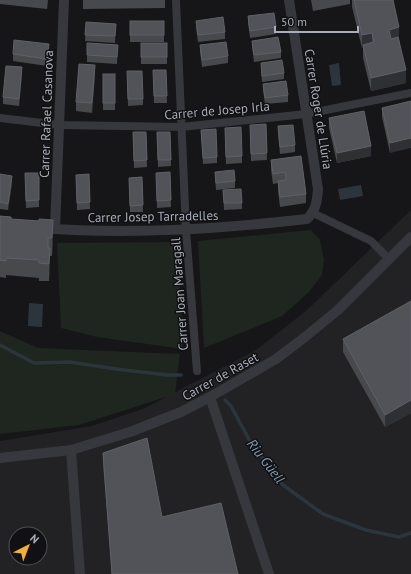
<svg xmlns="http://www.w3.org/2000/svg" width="411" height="574" font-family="'PT Sans',sans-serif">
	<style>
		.built { fill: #222225; fill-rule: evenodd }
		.green { fill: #1e261f }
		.water { fill: #2c353c }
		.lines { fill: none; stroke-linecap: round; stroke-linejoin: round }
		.stream { stroke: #2c353c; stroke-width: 3.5 }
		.pedestrian { stroke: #37383d; stroke-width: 8 }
		.minor { stroke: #37383d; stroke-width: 10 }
		.wall { fill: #47494d }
		.shaded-wall { fill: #2f3033 }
		.building { fill: #525359; stroke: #5f6168 }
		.labels { text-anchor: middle; stroke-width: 3; stroke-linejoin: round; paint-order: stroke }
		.street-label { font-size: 13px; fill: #a8adb8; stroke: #111113 }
		.water-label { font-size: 14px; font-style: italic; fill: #7f9bb3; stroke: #111113 }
	</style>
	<rect width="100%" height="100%" fill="#161618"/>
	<path class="built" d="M411,210V574H0V441L92,426L145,408L256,350L307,310ZM16,534H40V558H16Z"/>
	<g class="green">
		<path d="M311,230L320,240L324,260L322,275L309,292L282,316L204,348L198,241Z"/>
		<path d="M178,242L183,349L97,337L61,328L57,243Z"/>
		<path d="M0,331L38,348L180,354L175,394L79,425L0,434Z"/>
	</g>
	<g class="water">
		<path d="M339,63L341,85L332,86L329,65Z"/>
		<path d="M361,185L363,196L340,200L338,189Z"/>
		<path d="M29,303L43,304L42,327L28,326Z"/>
	</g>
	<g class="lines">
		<g class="stream">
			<path d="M0,345L34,363L70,362L116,369L167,375H181"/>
			<path d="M225,400L231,406L251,443L283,485L323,514L366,530L399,537L411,533"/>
		</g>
		<g class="pedestrian">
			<path d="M176,0L186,230L197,371"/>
			<path d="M0,118L59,125L181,127L306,114L411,93"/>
			<path d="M313,213L371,241L389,259"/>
		</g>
		<g class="minor">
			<path d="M40,228C129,235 218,229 307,219C316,210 317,202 318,189L289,0"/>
			<path d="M55,229L64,0"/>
			<path d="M210,397L269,574"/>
			<path d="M71,450L80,574"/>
			<path d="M0,458L71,450L130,432L181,412L210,397L276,359L305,337L338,310L411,237"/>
		</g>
	</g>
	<g class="wall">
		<path d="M0,0H48L47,9L0,4Z"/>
		<path d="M83,0H165V8L83,9Z"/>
		<path d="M311,0H350V4L313,11Z"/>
		<path d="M352,0H393L406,83L371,91L363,58V48H362L352,7Z"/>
		<path d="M248,16L276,27V34L250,38L248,23Z"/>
		<rect x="130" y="21" width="34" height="21"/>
		<path d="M196,21L225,32V39L198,42L196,28Z"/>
		<path d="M86,22L116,24L115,43L85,41Z"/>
		<path d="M252,41L281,52V58L254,62L252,47Z"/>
		<path d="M87,43L118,45L117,64L87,62Z"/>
		<rect x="141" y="43" width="26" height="21"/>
		<path d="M200,45L228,56V63L202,67L200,52Z"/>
		<path d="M49,51L47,66L13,61V54Z"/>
		<path d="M261,63L284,73V79L262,82L261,70Z"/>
		<path d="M153,70H166L167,103H154Z"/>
		<path d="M22,74L19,106L3,104V97Z"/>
		<rect x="103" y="74" width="12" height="36"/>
		<path d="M95,75L92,113L76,111V102Z"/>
		<path d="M127,78L143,99V105L128,106Z"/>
		<path d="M263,84L288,95V102L265,104L263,90Z"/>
		<path d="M411,101L390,153L382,117V108Z"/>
		<path d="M329,118L371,156L337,163L329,128Z"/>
		<path d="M266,124L267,160L251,161L250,132Z"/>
		<path d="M278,126L295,145V152L280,154L278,133Z"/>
		<path d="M225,128L242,156V163L226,164Z"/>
		<path d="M201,130L217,157V163L203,164Z"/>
		<path d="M133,132H146L147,167L134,168Z"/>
		<path d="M157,132H170L171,166L158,167Z"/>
		<path d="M301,156L306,194V203L280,207L278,191V183L273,184L271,170V160Z"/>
		<path d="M170,172L171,207L157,208L156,173Z"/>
		<path d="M215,172L235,181V188L216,190L215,179Z"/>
		<path d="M25,173H39V207L26,208Z"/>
		<path d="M0,174L12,183L8,210L0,209Z"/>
		<path d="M89,174L90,209L77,210L76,175Z"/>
		<path d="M142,177L143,212H130L129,178Z"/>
		<path d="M223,190L242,203V209L224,210Z"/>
		<path d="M0,216L11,219L53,237L52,256H50L49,281H39V278L6,275V278L0,277Z"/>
		<path d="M411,301V413L385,427L343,352V339Z"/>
		<path d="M103,453L162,517L238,574H112L103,463Z"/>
	</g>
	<g class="shaded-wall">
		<path d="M399,27V40L389,43V30Z"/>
		<path d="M372,33V46L363,45V48H362V35Z"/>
		<path d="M49,44V51L47,66V59Z"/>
		<path d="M95,65V75L92,113V103Z"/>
		<path d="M22,67V74L19,106V99Z"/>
		<path d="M406,70V83L371,91V78Z"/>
		<path d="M411,138V148L390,153V143Z"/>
		<path d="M371,146V156L337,163V153Z"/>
		<path d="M12,176V183L8,210V204Z"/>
		<path d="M53,220V237L52,256V238Z"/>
		<path d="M50,248V266L49,281V264Z"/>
		<path d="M411,400V413L385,427V415Z"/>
	</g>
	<g class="building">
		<path d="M354,0H393L399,27L389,30L391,39L398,37L406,70L371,78L363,45L374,42L372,33L362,35Z"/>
		<path d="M274,13L276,27L250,31L248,16Z"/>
		<path d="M223,17L225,32L198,35L196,21Z"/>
		<rect x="130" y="21" width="34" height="14"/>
		<path d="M86,22L116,24L115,36L85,35Z"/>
		<path d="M278,37L281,52L254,55L252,41Z"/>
		<path d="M14,40L49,44L47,59L13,54Z"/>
		<path d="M226,42L228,56L202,60L200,45Z"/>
		<path d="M87,43L118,45L117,57L87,55Z"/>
		<rect x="141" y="43" width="26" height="14"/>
		<path d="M282,60L284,73L262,76L261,63Z"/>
		<path d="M79,64L95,65L92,103L76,102Z"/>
		<path d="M6,66L22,67L19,99L3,97Z"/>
		<path d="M153,70H166L167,96H154Z"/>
		<path d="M127,71H142L143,99H128Z"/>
		<rect x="103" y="74" width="12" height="29"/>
		<path d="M286,81L288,95L265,98L263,84Z"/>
		<path d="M411,101V138L390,143L382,108Z"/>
		<path d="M364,111L371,146L337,153L329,118Z"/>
		<path d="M266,124L267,153L251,154L250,125Z"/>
		<path d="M293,125L295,145L280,147L278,126Z"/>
		<path d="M241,127L242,156L226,157L225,128Z"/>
		<path d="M216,129L217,157L203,158L201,130Z"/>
		<path d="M133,132H146L147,160L134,161Z"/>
		<path d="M157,132H170L171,160H158Z"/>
		<path d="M301,156L306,194L280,197L278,181L286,180L285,172L273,174L271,160Z"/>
		<path d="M234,170L235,181L216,183L215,172Z"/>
		<path d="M170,172L171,200L157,201L156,173Z"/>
		<path d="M25,173H39V200L26,201Z"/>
		<path d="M0,174L12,176L8,204L0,202Z"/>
		<path d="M89,174L90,202L77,203L76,175Z"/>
		<path d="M142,177L143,205L130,206L129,178Z"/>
		<path d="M241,189L242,203H224L223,190Z"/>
		<path d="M0,216L11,217V219L39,221V219L53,220L52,238H48V248H50L49,264L39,263V260L6,258V261L0,260Z"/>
		<path d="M411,301V400L385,415L343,339Z"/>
		<path d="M147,438L162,517L221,503L238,574H112L103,453Z"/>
	</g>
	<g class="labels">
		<g class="street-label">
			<text transform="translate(319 109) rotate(81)" y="5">Carrer Roger de Llúria</text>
			<text transform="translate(217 110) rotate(-5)" y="5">Carrer de Josep Irla</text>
			<text transform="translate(46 114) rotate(-88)" y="5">Carrer Rafael Casanova</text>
			<text transform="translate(153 216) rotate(-1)" y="5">Carrer Josep Tarradelles</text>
			<text transform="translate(179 294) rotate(-94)" y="5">Carrer Joan Maragall</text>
			<text transform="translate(220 376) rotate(-29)" y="5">Carrer de Raset</text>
		</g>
		<g class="water-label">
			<text transform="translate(266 461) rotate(52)" y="5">Riu Güell</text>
		</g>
	</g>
	<g transform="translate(28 546) rotate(42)"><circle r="19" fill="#111113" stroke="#4d4f55"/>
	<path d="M0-3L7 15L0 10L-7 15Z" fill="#f2b134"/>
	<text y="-6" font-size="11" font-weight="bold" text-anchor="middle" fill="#a8adb8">N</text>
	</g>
	<path d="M275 26v6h83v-6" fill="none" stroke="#a8adb8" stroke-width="2"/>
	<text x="281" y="26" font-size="12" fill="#a8adb8" stroke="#111113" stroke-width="3" paint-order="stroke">50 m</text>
</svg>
